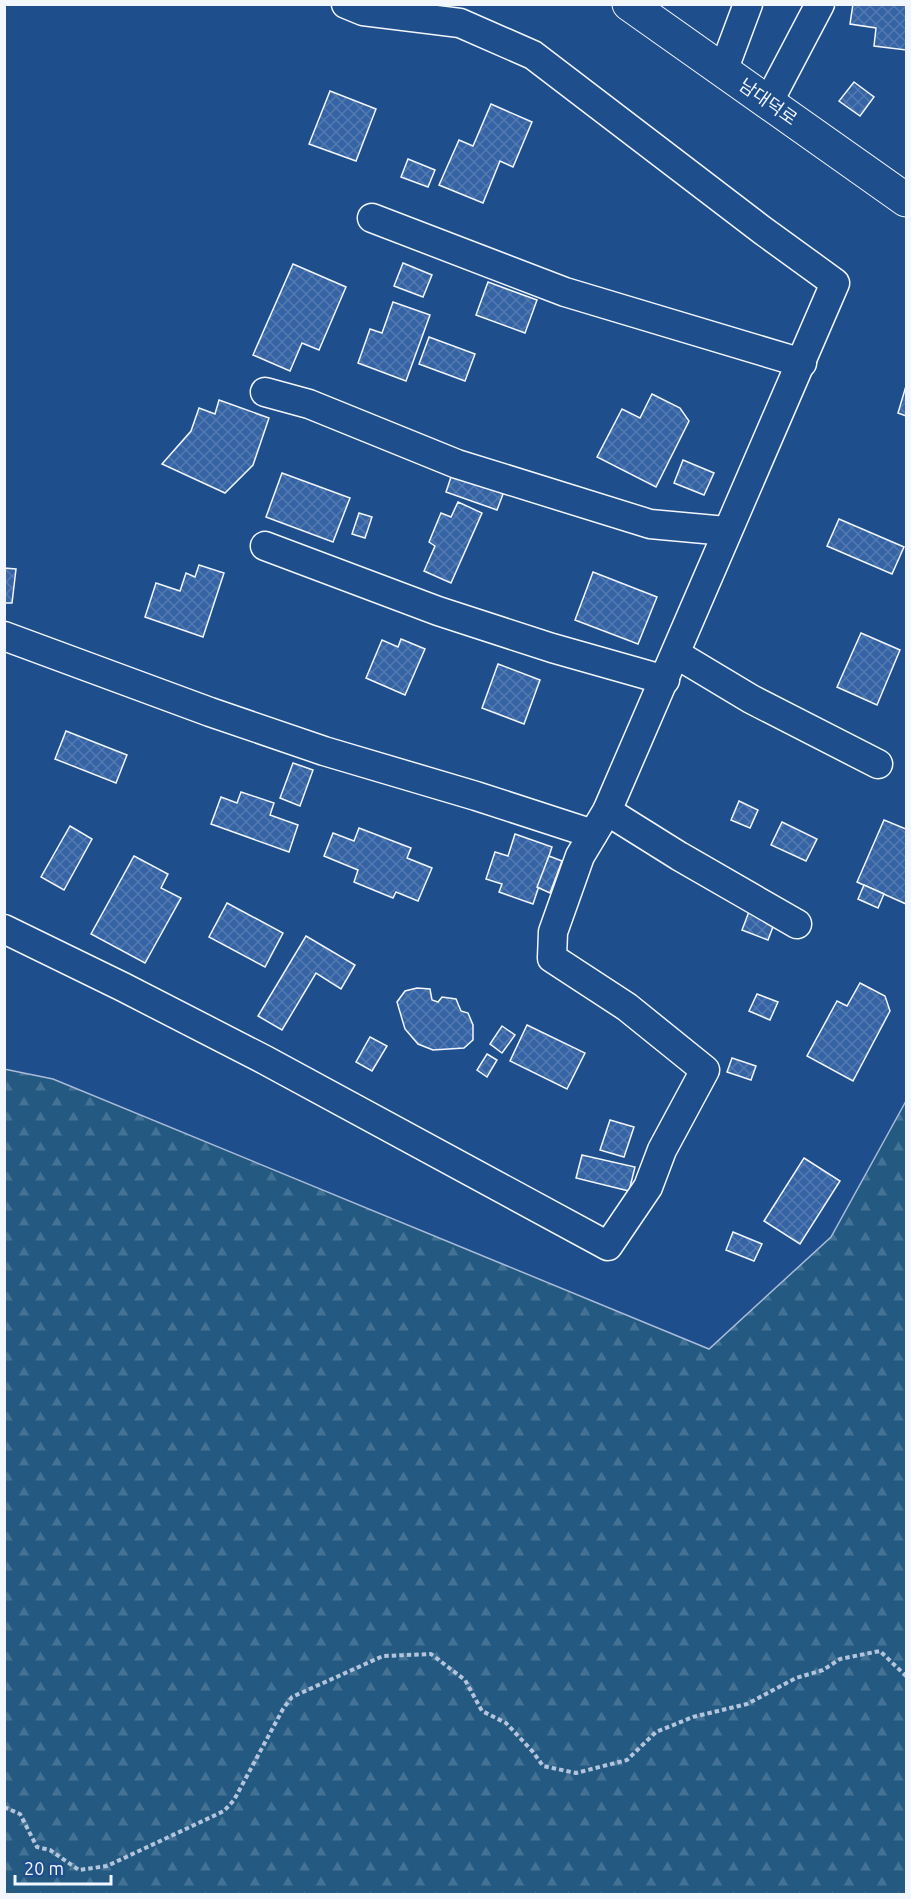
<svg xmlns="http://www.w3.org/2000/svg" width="911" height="1899" font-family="Ubuntu,'Noto Sans KR',sans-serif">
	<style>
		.forest { fill: url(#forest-firs); stroke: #a8bbd7; stroke-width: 1.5 }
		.building { fill: url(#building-cross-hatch); stroke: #f2f6ff; stroke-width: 1.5 }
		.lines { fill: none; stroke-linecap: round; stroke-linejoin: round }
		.minor-casing { stroke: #f2f6ff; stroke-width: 31 }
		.secondary-casing { stroke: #f2f6ff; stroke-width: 35 }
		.path { stroke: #b3c4dc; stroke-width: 4; stroke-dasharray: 4.5 3; stroke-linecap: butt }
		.minor { stroke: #1f4e8c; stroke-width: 28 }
		.secondary { stroke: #1f4e8c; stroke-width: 33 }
		.labels { text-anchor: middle; stroke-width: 4.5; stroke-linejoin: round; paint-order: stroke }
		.street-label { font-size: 18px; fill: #f2f6ff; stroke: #1f4e8c }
	</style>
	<defs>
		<pattern id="forest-firs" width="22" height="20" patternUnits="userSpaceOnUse" patternTransform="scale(1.5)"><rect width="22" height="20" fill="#245a82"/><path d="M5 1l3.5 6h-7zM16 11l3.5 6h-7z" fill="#447295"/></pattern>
		<pattern id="building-cross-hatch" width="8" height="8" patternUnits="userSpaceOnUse" patternTransform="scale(1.5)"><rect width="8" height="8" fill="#3563a3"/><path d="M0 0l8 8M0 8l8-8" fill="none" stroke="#537ab1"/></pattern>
	</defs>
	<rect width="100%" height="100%" fill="#1f4e8c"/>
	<path class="forest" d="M4,1069L53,1079L709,1349L831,1237L906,1101V1894H5Z"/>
	<g class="building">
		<path d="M853,4H906V50L874,46L876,28L850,24Z"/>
		<path d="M854,82L874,97L860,116L839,101Z"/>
		<path d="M330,91L376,109L356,161L309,144Z"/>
		<path d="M491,104L532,122L513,167L500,161L483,203L439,185L459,140L473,146Z"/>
		<path d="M408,159L435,170L428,187L401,177Z"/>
		<path d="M403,263L432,275L423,297L394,286Z"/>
		<path d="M293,264L346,287L319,350L302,343L290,371L253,355Z"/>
		<path d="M488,282L537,300L525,333L476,315Z"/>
		<path d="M393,302L430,315L406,381L358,363L370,329L382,333Z"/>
		<path d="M429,337L475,354L465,381L419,364Z"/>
		<path d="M906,386V416L898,413Z"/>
		<path d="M652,394L680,408L689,421L656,487L597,457L622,409L640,418Z"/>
		<path d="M219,400L269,418L253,465L225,493L162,464L191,431L199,408L215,414Z"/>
		<path d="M683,460L714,473L704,495L674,483Z"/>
		<path d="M454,468L506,486L497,510L446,492Z"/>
		<path d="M282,473L350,498L333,542L266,517Z"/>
		<path d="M458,502L482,513L451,583L424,571L435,546L429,542L441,513L451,517Z"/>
		<path d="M359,513L372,517L365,538L352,534Z"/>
		<path d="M839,519L904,547L892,574L827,546Z"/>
		<path d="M199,565L224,573L203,637L145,617L156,583L180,591L186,573L195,577Z"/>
		<path d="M4,568L16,569L12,603H4Z"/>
		<path d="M593,572L657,597L638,644L575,620Z"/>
		<path d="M861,633L900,650L877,705L837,687Z"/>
		<path d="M401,639L425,649L405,695L366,678L382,640L398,647Z"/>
		<path d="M498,664L540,680L524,724L482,708Z"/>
		<path d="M66,731L127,755L116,783L55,759Z"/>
		<path d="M293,763L313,770L300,806L280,798Z"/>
		<path d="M241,792L274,803L270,815L298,825L289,852L211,824L221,797L237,803Z"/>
		<path d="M739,801L758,810L750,828L731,820Z"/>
		<path d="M884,820L906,829V904L857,882Z"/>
		<path d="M782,822L817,839L806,861L771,845Z"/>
		<path d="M70,826L92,839L64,890L41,877Z"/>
		<path d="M359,828L411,848L407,858L432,868L418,901L396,892L393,898L354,882L358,870L324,856L333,833L354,841Z"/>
		<path d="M515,834L552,847L533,904L499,892L502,884L486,879L495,852L508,856Z"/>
		<path d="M134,856L168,874L161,888L181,898L145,963L91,934Z"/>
		<path d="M549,856L562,861L550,893L537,887Z"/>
		<path d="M864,885L884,894L878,908L858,899Z"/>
		<path d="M227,903L283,933L265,967L209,937Z"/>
		<path d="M750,909L776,919L768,940L742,930Z"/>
		<path d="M306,936L355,965L341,989L316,973L282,1030L258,1016Z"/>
		<path d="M860,983L885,996L890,1011L853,1081L807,1056L837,1001L847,1006Z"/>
		<path d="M417,988L430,989L432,1000L438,1002L442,997L456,999L461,1011L468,1013L473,1025V1040L464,1048L433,1050L418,1044L405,1029L397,1002L405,991Z"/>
		<path d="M757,994L778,1002L770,1020L749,1011Z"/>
		<path d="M527,1025L585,1053L567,1089L510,1061Z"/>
		<path d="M502,1026L515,1035L502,1053L490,1044Z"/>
		<path d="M370,1037L387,1046L372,1071L356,1062Z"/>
		<path d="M487,1054L497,1060L487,1077L477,1070Z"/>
		<path d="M732,1058L756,1066L751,1080L727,1072Z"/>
		<path d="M610,1120L634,1127L624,1157L600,1150Z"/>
		<path d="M582,1155L635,1167L629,1191L576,1178Z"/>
		<path d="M804,1158L840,1181L800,1244L764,1221Z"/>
		<path d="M733,1232L762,1244L754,1261L726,1250Z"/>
	</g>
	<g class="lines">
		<defs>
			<g id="minor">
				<path d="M723,71L748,4"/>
				<path d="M768,103L820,4"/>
				<path d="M372,218L565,292L802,363"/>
				<path d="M265,392L309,404L457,464L650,524L726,531"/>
				<path d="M265,546L438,611L552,648L665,680"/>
				<path d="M4,636L210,712L324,751L476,796L593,834"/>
				<path d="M676,654L751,699L878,764"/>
				<path d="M607,811L679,856L797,924"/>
				<path d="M4,929L123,987L265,1060L608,1246L648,1187L662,1150L705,1070L627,1007L552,958L553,932L580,856L607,811L835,283L762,230L533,55L460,23L363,11L346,4"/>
			</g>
			<path id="secondary" d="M629,4L906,200"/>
		</defs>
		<use href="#minor" class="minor-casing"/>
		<use href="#secondary" class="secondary-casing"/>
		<path class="path" d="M4,1807L20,1814L37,1847L50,1850L79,1870L107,1866L224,1811L234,1800L283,1709L292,1697L383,1656L431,1654L465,1680L482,1711L506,1723L533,1752L543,1766L576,1773L627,1760L656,1732L693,1717L747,1704L796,1678L823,1670L840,1659L880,1651L906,1676"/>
		<use href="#minor" class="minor"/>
		<use href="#secondary" class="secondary"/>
	</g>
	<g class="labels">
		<g class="street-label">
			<text transform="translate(768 102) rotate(35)" y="6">남대덕로</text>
		</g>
	</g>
	<rect width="911" height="1899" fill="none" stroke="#f2f6ff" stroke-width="12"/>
	<path d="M15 1875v9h96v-9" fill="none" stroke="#f2f6ff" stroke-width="3"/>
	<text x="24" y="1875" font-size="18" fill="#f2f6ff" stroke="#1f4e8c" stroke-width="4.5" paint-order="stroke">20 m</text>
</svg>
